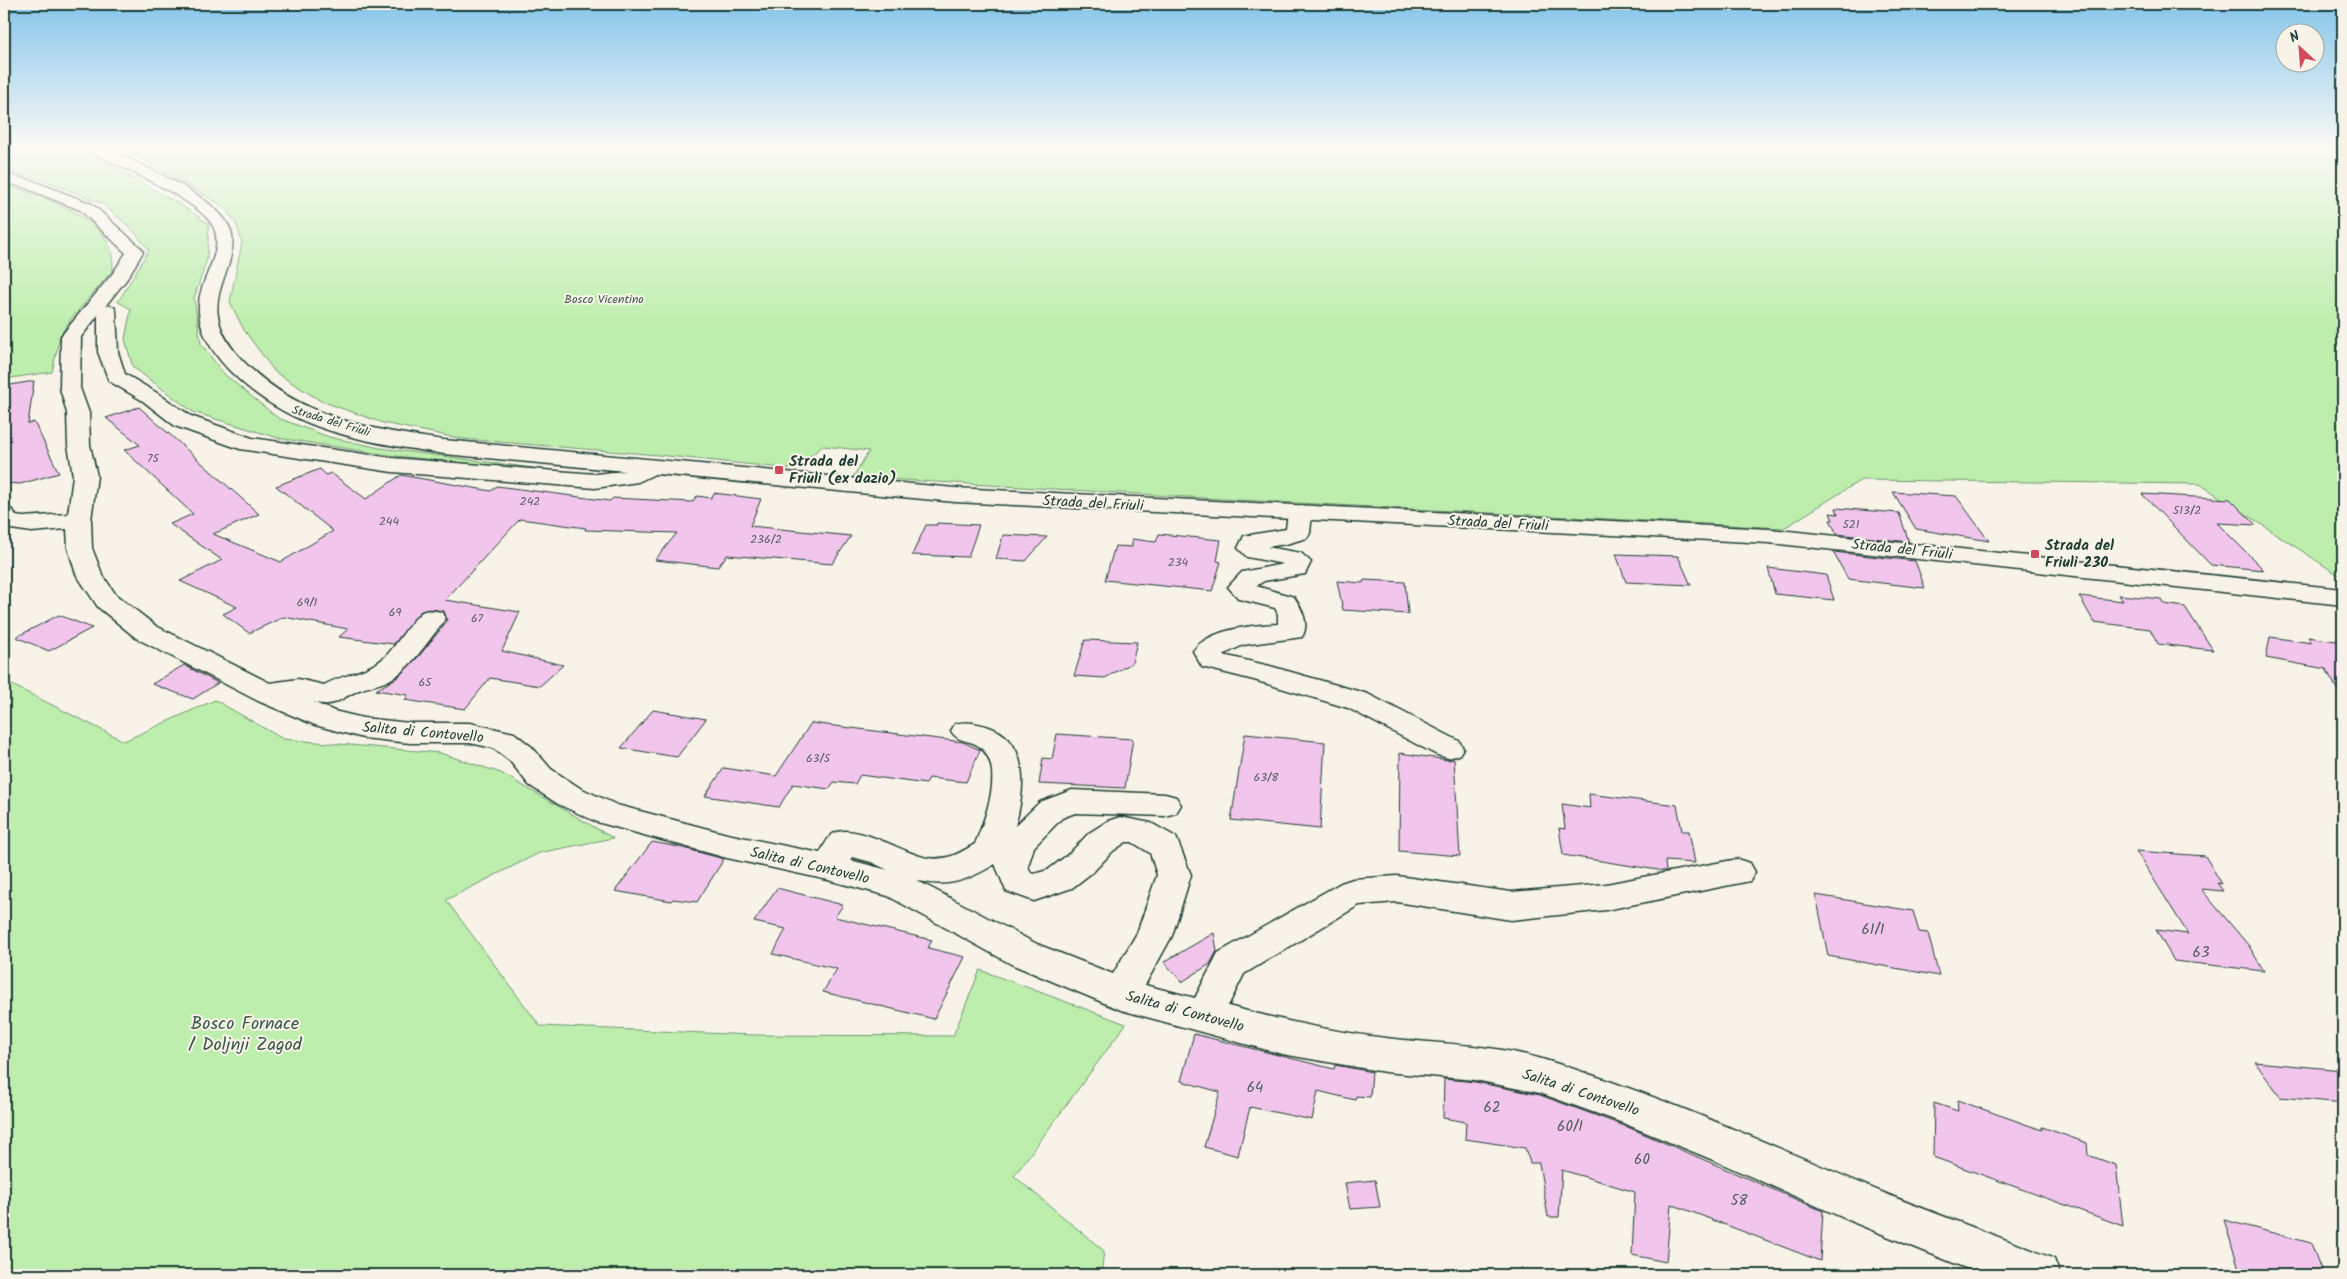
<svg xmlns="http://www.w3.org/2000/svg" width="2347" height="1279" font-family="Kalam,sans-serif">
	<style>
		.green { fill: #bdeead; stroke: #6e9670 }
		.building { fill: #f2c6ec; stroke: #1f3d34 }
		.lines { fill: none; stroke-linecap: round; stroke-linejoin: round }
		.minor-casing { stroke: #1f3d34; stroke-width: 3 }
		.secondary-casing { stroke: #1f3d34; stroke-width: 3 }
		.minor { fill: #f7f3e8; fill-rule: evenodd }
		.secondary { fill: #f7f3e8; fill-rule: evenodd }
		.poi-dot { fill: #d1495b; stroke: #f7f3e8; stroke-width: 2 }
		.labels { text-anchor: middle; stroke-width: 4; stroke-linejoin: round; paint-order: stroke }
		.far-park-label { font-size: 12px; fill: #375846; stroke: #f7f3e8 }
		.far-street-label { font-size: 12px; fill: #1f3d34; stroke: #f7f3e8 }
		.number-label { font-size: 12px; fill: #545f62 }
		.poi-label { font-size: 15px; font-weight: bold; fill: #1f3d34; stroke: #f7f3e8; text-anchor: start }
		.street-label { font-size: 15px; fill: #1f3d34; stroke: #f7f3e8 }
		.near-number-label { font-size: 15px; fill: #545f62 }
		.near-park-label { font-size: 18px; fill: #375846; stroke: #f7f3e8 }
	</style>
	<rect width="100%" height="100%" fill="#f7f3e8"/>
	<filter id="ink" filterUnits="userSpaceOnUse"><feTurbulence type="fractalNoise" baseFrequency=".02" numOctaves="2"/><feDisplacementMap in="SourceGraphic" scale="10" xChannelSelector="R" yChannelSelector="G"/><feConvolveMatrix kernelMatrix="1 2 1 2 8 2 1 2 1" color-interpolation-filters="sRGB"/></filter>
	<g filter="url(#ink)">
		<g class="green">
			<path d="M4,148H74L98,158L184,207L209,224L207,259L194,298L201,344L224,374L278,418L329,437L380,448L595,476L395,456L278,438L193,412L133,367L125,339L131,309L118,302L149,250L133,230L103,204L44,180L4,171Z"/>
			<path d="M118,148H2343V578L2200,484L1861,480L1784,528L1239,500L853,477L869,451L823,446L793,469L658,455L463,439L383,423L321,401L275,372L244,330L230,302L242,242L236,223L223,206L141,158Z"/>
			<path d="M4,184C36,195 91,211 108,243C112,252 113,260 113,270L71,319L60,336L52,372L4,379Z"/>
			<path d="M4,681L124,741L215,700L283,739L440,753L501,773L613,838L539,853L446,900L540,1026L753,1035L953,1036L980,970L1126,1024L1014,1176L1104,1251L1101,1275H4Z"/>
		</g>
		<g class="building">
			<path d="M34,381L28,424L34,422L59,473L20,484L4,483V386Z"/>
			<path d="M139,407L259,514L213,534L281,562L333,531L276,486L320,469L326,475L331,473L366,499L401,475L491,491L497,486L610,501L613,498L692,502L697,496L711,498L714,493L761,499L750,526L851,536L832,564L727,555L718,567L655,560L677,533L585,530L586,528L520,519L445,600L520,612L502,651L563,665L540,686L490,678L465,709L405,700L408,695L376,690L398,677L419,656L444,625L447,619L444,611L429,609L421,611L394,644L339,637L348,629L284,617L249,633L223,614L237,607L180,581L222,560L170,524L193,514L124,450L140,445L106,418Z"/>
			<path d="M1893,492L1956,496L1989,541L1916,529Z"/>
			<path d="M2142,494L2230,499L2256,525L2217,523L2264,570L2211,565Z"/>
			<path d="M1836,508L1899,513L1909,542L1837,534L1830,520H1833L1830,513L1838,514Z"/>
			<path d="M937,523L979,525L968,557L912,555L926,525H937Z"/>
			<path d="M1159,534L1221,540L1217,561L1221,562L1212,591L1105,580L1115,546L1132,547V539L1156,542Z"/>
			<path d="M1003,535L1047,537L1026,561L996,559Z"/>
			<path d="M1833,552L1915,561L1925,588L1848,579Z"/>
			<path d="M1616,554L1678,556L1691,585L1626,582Z"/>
			<path d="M1768,568L1826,575L1834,600L1775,594Z"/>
			<path d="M1364,580L1405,582L1408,614L1343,610L1337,581L1363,583Z"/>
			<path d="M2119,595L2161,599L2164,604L2185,607L2213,650L2158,644L2150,629L2094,622L2079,596L2123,601Z"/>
			<path d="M59,615L92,628L49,651L16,637Z"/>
			<path d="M2270,637L2312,643L2308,637L2343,642V700L2326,669L2266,658Z"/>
			<path d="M1085,640L1137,642L1132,663L1105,678L1074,676Z"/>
			<path d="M184,665L218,683L193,699L152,684Z"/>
			<path d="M653,710L677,714L706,719L677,757L621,748Z"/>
			<path d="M811,723L963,742L980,750L966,782L929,778L926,784L860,775L855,784L834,782L829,789L793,784L779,807L705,796L724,768L776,776Z"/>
			<path d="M1057,734L1133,739L1125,788L1039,784L1043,758L1052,759Z"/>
			<path d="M1245,734L1325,742L1320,829L1231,820Z"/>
			<path d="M1400,753L1448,760L1454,759L1460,856L1399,851Z"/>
			<path d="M1589,794L1677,805L1682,831H1689L1695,863L1665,861L1666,871H1664L1563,855L1559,828L1565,829L1562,804L1590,808Z"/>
			<path d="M652,842L679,847L724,859L697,902L673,899L671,901L615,891Z"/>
			<path d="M2136,851L2205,856L2222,884L2217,883L2223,891L2201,889L2249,946L2264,971L2174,961L2156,930L2188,934Z"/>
			<path d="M777,888L843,905L835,917L932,940L928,948L965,957L934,1019L823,992L837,969L773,954L786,929L754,922Z"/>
			<path d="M1816,895L1913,911L1919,932L1928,933L1939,976L1828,956Z"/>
			<path d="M1214,933L1217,951L1210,964L1182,982L1164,962Z"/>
			<path d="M1194,1034L1334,1069L1335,1065L1372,1072L1370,1097L1356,1096L1355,1100L1318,1091L1312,1120L1250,1107L1238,1156L1204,1147L1220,1092L1181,1081Z"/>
			<path d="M2255,1062L2343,1070V1103L2280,1097Z"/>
			<path d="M1444,1079L1475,1082L1540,1095L1630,1128L1823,1211L1820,1261L1671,1204L1666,1262L1632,1255L1635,1192L1562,1170L1559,1217H1548L1539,1163H1530L1525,1148L1465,1139L1466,1122L1443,1118Z"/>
			<path d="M1957,1100L2042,1130V1127L2087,1143L2088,1155L2116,1165L2123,1226L1933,1157L1934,1103L1958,1111Z"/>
			<path d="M1375,1180L1380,1207L1350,1209L1345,1183Z"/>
			<path d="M2224,1220L2311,1243L2323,1275H2241Z"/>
		</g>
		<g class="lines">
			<defs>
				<g id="minor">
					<path d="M4,174L33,181L92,204L141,248L143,252L126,280L106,305L114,307L116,311L118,352L125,374L157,393L191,416L252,438L392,458L595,474L625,471L651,460L659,462L662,467L659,472L638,482L595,488L392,472L240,449L175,426L143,401L109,381L98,352V315L81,337L80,388L89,413L90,445L97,476L91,520L92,548L102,574L116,595L156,626L270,683L298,679L324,685C344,674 370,672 387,655C397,644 412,619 422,612C428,609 436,611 442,612L445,618L442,624C426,643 411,669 389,680C380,685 369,686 359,690C340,698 335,709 313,702L334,711L363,718L410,723H470L514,733L532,747L551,769L580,788L617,805L727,834L820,853C823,847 828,837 833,834C854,821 906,855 928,858C947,861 960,853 975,844C985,819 1005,769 981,748C970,738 959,744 951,731L955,724C967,721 974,723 986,726C1031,739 1025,791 1015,826L1040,802L1072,790L1165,794L1176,797L1181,805L1176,813L1165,816L1075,813L1062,818L1034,847L1028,866L1031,873L1034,874L1048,870L1070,853L1089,833L1108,821L1120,817L1151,823L1176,837L1191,875L1172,936L1145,985L1195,998L1218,953L1341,883L1353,879L1397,876L1511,892L1606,884L1738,859L1750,863L1755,872L1750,881L1606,910L1511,920L1397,902L1359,905L1244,974L1228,1006C1280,1020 1333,1032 1386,1038C1438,1044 1491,1044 1542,1059C1658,1094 1768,1144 1879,1191C1937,1215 1996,1235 2054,1259L2060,1275H1983L1855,1223L1718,1162L1623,1123L1540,1093L1475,1080L1385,1072L1282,1054L1121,1010L1011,964L888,896L828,880L727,858L597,822L558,804L529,785L510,761L493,748L470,743H410L363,738L315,725L258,701L136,638L98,607L76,574L68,548L67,529L32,532L4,528V508L13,510L16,516L23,517L68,514L73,476L68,445L67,413L60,388L61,336L113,273L126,253L80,210L23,187L4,182ZM1126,842H1132L1150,853L1157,875L1137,933L1113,974L1037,944L916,880C946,889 969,880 995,864L1006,891L1034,901L1072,888L1094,871L1113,851ZM852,857L871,862L888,870L850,860Z"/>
					<path d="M1300,506L1308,508L1312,513L1310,533L1307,538L1286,544L1267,547L1301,553L1311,562L1305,574L1264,581L1256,586L1294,597C1302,609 1310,624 1302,637L1243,645L1223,655L1270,666L1368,694L1459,741L1463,748L1459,755L1448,758L1437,755L1348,708L1254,680L1202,667L1193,651C1208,629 1254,625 1278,624V614L1275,608L1239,599L1228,587L1242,572L1283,564L1247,557L1238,548L1244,536L1286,529L1288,513L1292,508Z"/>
				</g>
				<path id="secondary" d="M88,148C94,148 102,147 107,148C116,151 126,157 135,162C162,175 221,201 231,231C239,259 213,286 218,316C221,336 233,351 246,364C302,419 370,429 444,440L955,488L1769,529L2343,589V605L1769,543L955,502L444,454C362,441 290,432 229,370C212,352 197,329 199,303C200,277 228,248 211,223C197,202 141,176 118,165C109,160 95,156 88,148Z"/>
			</defs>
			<use href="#minor" class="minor-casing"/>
			<use href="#secondary" class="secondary-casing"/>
			<use href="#minor" class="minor"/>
			<use href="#secondary" class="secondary"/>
		</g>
	</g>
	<linearGradient id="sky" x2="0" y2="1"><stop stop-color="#85c5ea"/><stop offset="0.45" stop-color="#fbfaf5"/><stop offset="1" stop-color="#fbfaf5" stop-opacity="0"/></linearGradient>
	<rect width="2347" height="327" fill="url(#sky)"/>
	<g class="poi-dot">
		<rect x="774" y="465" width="10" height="10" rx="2.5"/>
		<rect x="2030" y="549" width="10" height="10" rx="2.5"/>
	</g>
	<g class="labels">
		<g class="far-park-label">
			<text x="604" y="303">Bosco Vicentino</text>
		</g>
		<g class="far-street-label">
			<text transform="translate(331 421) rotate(17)" y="4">Strada del Friuli</text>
		</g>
		<g class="number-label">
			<text x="153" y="462">75</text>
			<text x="530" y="505">242</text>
			<text x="2187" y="514">513/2</text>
			<text x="389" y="525">244</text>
			<text x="1851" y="528">521</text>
			<text x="766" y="543">236/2</text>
			<text x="1178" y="566">234</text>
			<text x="307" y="606">69/1</text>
			<text x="395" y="616">69</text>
			<text x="477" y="622">67</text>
			<text x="425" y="686">65</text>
			<text x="818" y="762">63/5</text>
			<text x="1266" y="781">63/8</text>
		</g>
		<g class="poi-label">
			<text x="789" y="466">Strada del<tspan x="789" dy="17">Friuli (ex dazio)</tspan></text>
			<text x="2045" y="550">Strada del<tspan x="2045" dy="17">Friuli 230</tspan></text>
		</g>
		<g class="street-label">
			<text transform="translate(1093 503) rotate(3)" y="5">Strada del Friuli</text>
			<text transform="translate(1498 523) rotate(3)" y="5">Strada del Friuli</text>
			<text transform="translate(1902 549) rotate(6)" y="5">Strada del Friuli</text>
			<text transform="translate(423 732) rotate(5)" y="5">Salita di Contovello</text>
			<text transform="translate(810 865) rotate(13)" y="5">Salita di Contovello</text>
			<text transform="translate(1185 1011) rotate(15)" y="5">Salita di Contovello</text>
			<text transform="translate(1581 1092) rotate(18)" y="5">Salita di Contovello</text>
		</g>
		<g class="near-number-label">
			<text x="1873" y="934">61/1</text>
			<text x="2201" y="957">63</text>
			<text x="1255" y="1092">64</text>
			<text x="1492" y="1112">62</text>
			<text x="1570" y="1131">60/1</text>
			<text x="1642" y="1164">60</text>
			<text x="1739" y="1205">58</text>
		</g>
		<g class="near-park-label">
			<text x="245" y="1029">Bosco Fornace<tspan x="245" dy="21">/ Doljnji Zagod</tspan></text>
		</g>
	</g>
	<rect width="2347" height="1279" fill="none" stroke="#f7f3e8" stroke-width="20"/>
	<rect x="10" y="10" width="2327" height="1259" fill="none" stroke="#1f3d34" stroke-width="2" filter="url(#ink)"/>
	<g transform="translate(2300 48) rotate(334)"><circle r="24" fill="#f7f3e8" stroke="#a1aaa0"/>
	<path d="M0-4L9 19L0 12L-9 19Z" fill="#d1495b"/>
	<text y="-8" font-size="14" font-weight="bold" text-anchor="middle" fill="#1f3d34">N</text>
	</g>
</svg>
